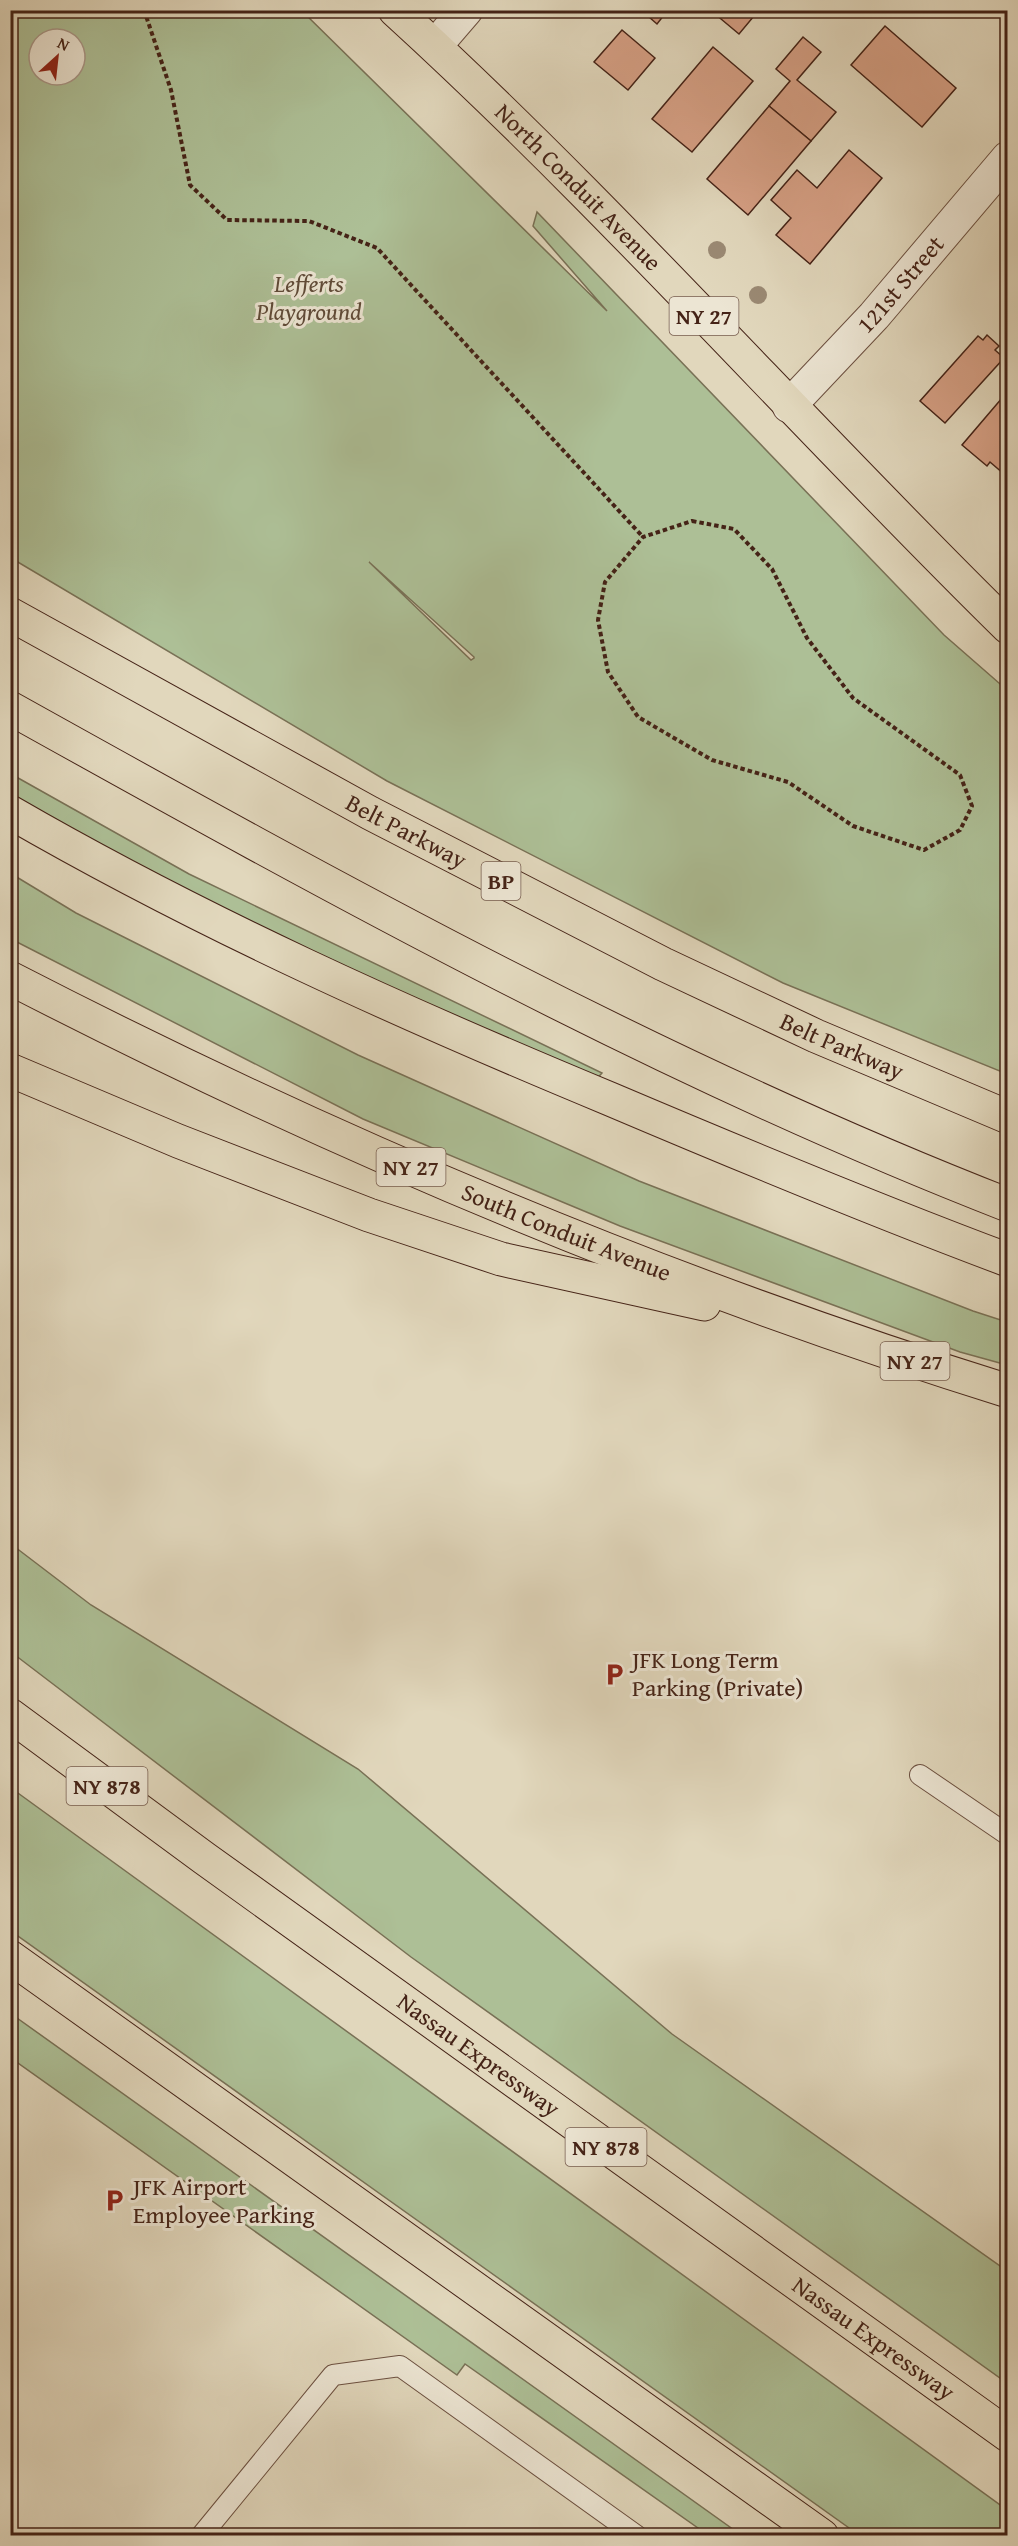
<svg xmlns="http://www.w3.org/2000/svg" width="1018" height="2546" font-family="'Gentium Book Plus',serif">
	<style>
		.green { fill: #adbf96; stroke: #797156; stroke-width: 1.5; fill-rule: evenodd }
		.building { fill: #d59f84; stroke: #452317; stroke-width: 1.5 }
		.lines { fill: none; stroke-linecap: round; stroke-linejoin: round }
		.lane-casing { stroke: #6c5040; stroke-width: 22 }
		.street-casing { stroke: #6c5040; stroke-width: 35 }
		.primary-casing { stroke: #452317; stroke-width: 35 }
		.highway-casing { stroke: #452317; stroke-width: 35 }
		.path { stroke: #452317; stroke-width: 4; stroke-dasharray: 4.5 3; stroke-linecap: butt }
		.lane { stroke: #ece5d3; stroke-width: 20 }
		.street { stroke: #ece5d3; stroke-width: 33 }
		.primary { stroke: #e1d7bc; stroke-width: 33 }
		.highway { stroke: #e1d7bc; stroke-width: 33 }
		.tree { fill: #9a8973 }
		.labels { text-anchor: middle; stroke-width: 6; stroke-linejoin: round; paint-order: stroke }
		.shield { fill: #ece5d3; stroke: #775d4f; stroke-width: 1.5 }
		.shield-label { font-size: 22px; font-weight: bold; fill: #452317 }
		.street-label { font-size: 24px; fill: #452317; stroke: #ece5d3 }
		.park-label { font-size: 24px; font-style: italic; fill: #5f4a37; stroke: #ece5d3 }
		.poi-label { font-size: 24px; fill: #452317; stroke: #ece5d3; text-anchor: start }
	</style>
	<rect width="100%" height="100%" fill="#e1d7bc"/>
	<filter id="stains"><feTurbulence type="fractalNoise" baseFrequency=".00333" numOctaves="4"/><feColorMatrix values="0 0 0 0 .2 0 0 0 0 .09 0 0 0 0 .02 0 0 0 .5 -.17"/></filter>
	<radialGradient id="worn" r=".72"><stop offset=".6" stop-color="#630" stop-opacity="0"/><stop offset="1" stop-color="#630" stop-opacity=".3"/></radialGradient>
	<g class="green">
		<path d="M11,10L302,11L607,311L533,226L537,212L944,635L1007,690V1074L783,983L387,781L11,558ZM39,39H75V75H39ZM369,562L474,657V658L471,660Z"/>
		<path d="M11,774L189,874L602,1073L591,1085L283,951L11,802Z"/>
		<path d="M10,873L76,913L358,1055L639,1181L973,1311L1007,1322V1365L960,1352L620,1226L363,1119L11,939Z"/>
		<path d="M11,1544L91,1605L358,1769L672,2034L1007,2271V2383L411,1957L11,1652Z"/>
		<path d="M11,1788L1007,2510V2535H859L11,1931Z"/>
		<path d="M10,2013L741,2535H708L465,2364L457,2375L11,2058Z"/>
	</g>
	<g class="building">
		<path d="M641,10H668L657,24Z"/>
		<path d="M718,10H759L739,34L715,14Z"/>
		<path d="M885,26L956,88L922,127L851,65Z"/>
		<path d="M622,30L655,58L628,90L594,62Z"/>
		<path d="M803,37L821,52L797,80L836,112L811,141L769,106L790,81L776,69Z"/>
		<path d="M713,47L753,81L692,152L652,119Z"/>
		<path d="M769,106L811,141L748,215L707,179Z"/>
		<path d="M849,150L882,178L810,264L776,235L791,218L771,200L797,170L817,188Z"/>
		<path d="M987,335L999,346L995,350L1004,358L945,423L920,401L978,336L983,340Z"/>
		<path d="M1008,391V470L1004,474L990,462L987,466L962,445Z"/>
	</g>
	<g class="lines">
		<defs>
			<g id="lane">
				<path d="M920,1775L1008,1835"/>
				<path d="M201,2536L333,2375L400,2366L637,2536"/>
			</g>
			<g id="street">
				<path d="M435,46L466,10"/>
				<path id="s1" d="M789,406L874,316L1008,158"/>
			</g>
			<g id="primary">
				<path id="s2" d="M395,10C610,206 801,424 1008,627"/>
				<path id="s3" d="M10,978C330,1143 664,1284 1008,1391"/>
				<path d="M10,1070L178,1141L369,1215L501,1259L704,1304"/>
			</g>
			<g id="highway">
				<path id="s4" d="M10,614L370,813L663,964L816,1036L1008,1117"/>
				<path d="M10,708C335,889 661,1070 1008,1205"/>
				<path d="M10,812C202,923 405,1014 610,1099C742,1155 874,1210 1008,1260"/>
				<path id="s5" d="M10,1715L204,1858L1008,2435"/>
				<path d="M10,1957L822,2536"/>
			</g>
		</defs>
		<use href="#lane" class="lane-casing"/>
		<use href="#street" class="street-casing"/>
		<use href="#primary" class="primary-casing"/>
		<use href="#highway" class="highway-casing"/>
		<g class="path">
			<path d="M144,10L171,90L190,185L227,220L309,221L377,248L643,537"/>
			<path d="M692,521L734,529L772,569L807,638L853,698L960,775L972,806L960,830L924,850L853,826L788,782L712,760L638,717L608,672L598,620L605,582L643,537Z"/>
		</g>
		<use href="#lane" class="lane"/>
		<use href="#street" class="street"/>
		<use href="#primary" class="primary"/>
		<use href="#highway" class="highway"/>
	</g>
	<g class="tree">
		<circle cx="717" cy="250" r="9"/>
		<circle cx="758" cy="295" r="9"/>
	</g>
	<defs>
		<symbol id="parking-bare" viewBox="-9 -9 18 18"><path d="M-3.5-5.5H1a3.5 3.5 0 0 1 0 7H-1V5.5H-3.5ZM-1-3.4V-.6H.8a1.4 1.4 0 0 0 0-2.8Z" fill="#8f2418" stroke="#ece5d3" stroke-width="2.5" paint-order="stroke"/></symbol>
	</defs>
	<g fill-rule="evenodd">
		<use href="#parking-bare" x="598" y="1658" width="33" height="33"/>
		<use href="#parking-bare" x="98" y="2184" width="33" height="33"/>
	</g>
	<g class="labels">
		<g class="shield">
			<rect x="669.5" y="297" width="69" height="38" rx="4.5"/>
			<rect x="481.5" y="862" width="39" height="38" rx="4.5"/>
			<rect x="376.5" y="1148" width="69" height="38" rx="4.5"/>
			<rect x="880.5" y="1342" width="69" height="38" rx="4.5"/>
			<rect x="66.5" y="1767" width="81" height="38" rx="4.5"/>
			<rect x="565.5" y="2128" width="81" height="38" rx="4.5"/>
		</g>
		<g class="shield-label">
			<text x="704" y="324">NY 27</text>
			<text x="501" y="889">BP</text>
			<text x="411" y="1175">NY 27</text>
			<text x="915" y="1369">NY 27</text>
			<text x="107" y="1794">NY 878</text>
			<text x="606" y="2155">NY 878</text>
		</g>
		<g class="street-label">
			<text dy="8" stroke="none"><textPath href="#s2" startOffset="255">North Conduit Avenue</textPath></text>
			<text dy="8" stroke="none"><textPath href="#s1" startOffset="165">121st Street</textPath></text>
			<text dy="8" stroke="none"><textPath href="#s4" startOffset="452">Belt Parkway</textPath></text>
			<text dy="8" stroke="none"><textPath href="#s4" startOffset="938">Belt Parkway</textPath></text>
			<text dy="8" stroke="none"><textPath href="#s3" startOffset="612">South Conduit Avenue</textPath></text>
			<text dy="8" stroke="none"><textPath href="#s5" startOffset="579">Nassau Expressway</textPath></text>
			<text dy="8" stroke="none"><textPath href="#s5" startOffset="1065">Nassau Expressway</textPath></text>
		</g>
		<g class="park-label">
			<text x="309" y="292">Lefferts<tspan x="309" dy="28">Playground</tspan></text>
		</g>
		<g class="poi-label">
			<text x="632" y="1668">JFK Long Term<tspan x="632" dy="28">Parking (Private)</tspan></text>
			<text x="133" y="2195">JFK Airport<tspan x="133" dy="28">Employee Parking</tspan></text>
		</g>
	</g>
	<rect width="1018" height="2546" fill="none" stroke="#e1d7bc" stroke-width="36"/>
	<rect x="12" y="12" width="994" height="2522" fill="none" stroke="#452317" stroke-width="3"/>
	<rect x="18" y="18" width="982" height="2510" fill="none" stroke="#452317" stroke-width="1.5"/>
	<g transform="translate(57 57) rotate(27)"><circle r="28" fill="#ece5d3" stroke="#a99788" stroke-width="1.5"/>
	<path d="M0-4.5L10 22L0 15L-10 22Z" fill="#8f2418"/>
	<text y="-9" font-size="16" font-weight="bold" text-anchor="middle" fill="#452317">N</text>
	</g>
	<rect width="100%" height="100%" filter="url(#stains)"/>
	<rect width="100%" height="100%" fill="url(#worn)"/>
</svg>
